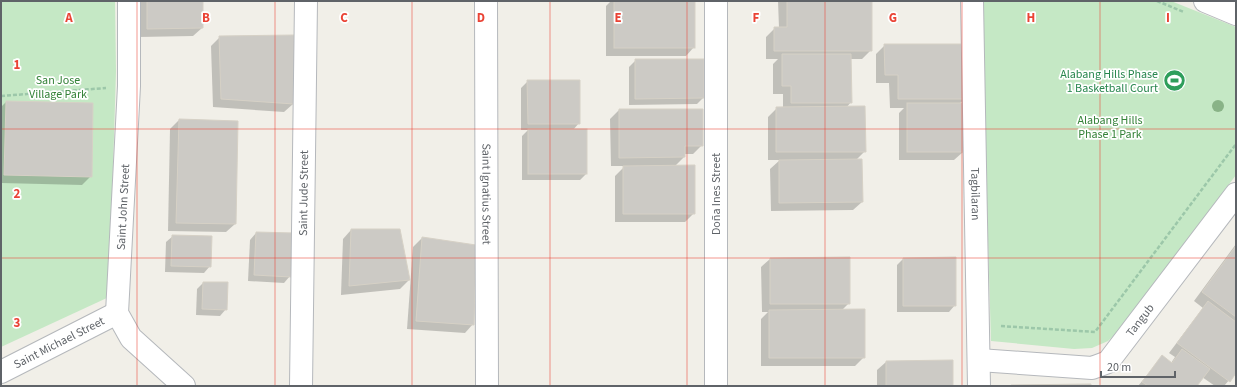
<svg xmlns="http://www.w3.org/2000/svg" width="1237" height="387" font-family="'Source Sans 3',sans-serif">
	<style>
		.green { fill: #c5e8c5 }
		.shadow { fill: #0003 }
		.building { fill: #cccac5; stroke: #d6d1c6 }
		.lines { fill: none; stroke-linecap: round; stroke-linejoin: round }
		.street-casing { stroke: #b5b8bc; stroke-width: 24 }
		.path { stroke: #9cc7a9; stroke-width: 2.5; stroke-dasharray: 4 2; stroke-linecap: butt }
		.street { stroke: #fff; stroke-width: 22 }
		.tree { fill: #89b387 }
		.grid { fill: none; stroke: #ea4335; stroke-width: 1; stroke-opacity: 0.55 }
		.labels { text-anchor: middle; stroke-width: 3.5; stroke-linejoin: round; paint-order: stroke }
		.leisure-label { font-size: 12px; fill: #27864d; stroke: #fff; text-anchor: end }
		.park-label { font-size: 12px; fill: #348238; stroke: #fff }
		.street-label { font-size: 12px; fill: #5f6368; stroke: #fff }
		.grid-label { font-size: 13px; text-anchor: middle; font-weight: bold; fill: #ea4335; stroke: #fff; stroke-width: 3.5; stroke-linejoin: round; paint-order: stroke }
	</style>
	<rect width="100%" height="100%" fill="#f1efe8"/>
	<g class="green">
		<path d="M1,1H115L116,71L109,297L1,347Z"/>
		<path d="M981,1H1171L1236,27V175L1120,330L1108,341L1092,348L1074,349L991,341Z"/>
	</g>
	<g class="shadow">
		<path d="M140,1H202V28L193,36L139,37Z"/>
		<path d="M611,1H694V47L686,56H606V6Z"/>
		<path d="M778,1H871V50L862,59H850L851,102L846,108L865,151L856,160L862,202L853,210L771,211L770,169L780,160H768V117L777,108H783V94H773V64L778,59H766V37L775,28H779Z"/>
		<path d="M220,37L293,104L284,112L213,107L211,46Z"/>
		<path d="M885,45L965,99L959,104L963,152L954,160H899V113L904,108H890L889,83H876V54Z"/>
		<path d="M636,60L703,98L697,104L629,105V67Z"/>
		<path d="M528,81L579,123L573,130L586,174L580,180H522V136L528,130H521V88Z"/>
		<path d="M6,102L91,176L82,185L1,183V107Z"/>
		<path d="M619,110L702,145L693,154H684V157L674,167L694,213L685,222H615V176L625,166H611L610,119Z"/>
		<path d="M179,120L237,122L235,224L226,232L168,231L170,129Z"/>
		<path d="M351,230L409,280L400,289L341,295L343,239Z"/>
		<path d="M256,233L290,276L284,283L248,281L250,240Z"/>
		<path d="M173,236L210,266L204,273L165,272L166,242Z"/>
		<path d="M422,238L475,246L473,324L465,333L407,329L413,247Z"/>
		<path d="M1236,244V372L1224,386H1215L1202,377L1196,386H1138L1162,357L1171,363L1175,357L1169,353L1203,308L1194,301Z"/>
		<path d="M770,259L849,303L842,310L864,357L855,366H761V319L768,312H762L761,267Z"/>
		<path d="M903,259L955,305L949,312H897V265Z"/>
		<path d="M203,283L226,309L220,316L196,315L197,289Z"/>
		<path d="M886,362L952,386H877V370Z"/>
	</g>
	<g class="building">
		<path d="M147,1H203V28L147,29Z"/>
		<rect x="614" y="1" width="81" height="47"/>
		<path d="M787,1H872V51H774V27H787Z"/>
		<path d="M294,35V104L221,99L219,36Z"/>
		<path d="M884,44H965L966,99H898V75H885Z"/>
		<path d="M782,54H851L852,103H791V86H782Z"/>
		<path d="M635,59H704V98L635,99Z"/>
		<path d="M527,80H580V124H528Z"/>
		<path d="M6,101L93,103L92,177L4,175Z"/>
		<rect x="907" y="103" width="57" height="49"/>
		<path d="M865,106L866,152H776V107Z"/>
		<path d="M619,109H703V146H685V157L619,158Z"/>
		<path d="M179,119L238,121L236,224L176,223Z"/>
		<rect x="528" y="129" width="59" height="45"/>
		<path d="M862,159L863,202L779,203V160Z"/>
		<path d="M695,165V214H623V166Z"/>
		<path d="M351,229H400L410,280L349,286Z"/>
		<path d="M256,232L294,233L291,277L254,275Z"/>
		<path d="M172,235L212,236L211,267L171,266Z"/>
		<path d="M422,237L476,245L474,325L416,321Z"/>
		<path d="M1236,246V317L1202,292Z"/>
		<path d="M850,257V304H770V258Z"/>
		<path d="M956,257V306H903V258Z"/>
		<path d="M203,282H228L227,310L202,309Z"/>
		<path d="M1208,301L1236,322V373L1230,382L1177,343Z"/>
		<path d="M865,309V358H769V310Z"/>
		<path d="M1182,349L1210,369L1197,386H1148L1142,382L1162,355L1172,363Z"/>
		<path d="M953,360V386H886V361Z"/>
		<path d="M1091,384V386H1011V385Z"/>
	</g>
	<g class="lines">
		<defs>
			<g id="street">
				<path d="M129,1V86L117,313L131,338L184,386"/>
				<path id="s1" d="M486,1L487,386"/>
				<path id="s2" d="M972,1L979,386"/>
				<path d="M1205,1L1236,14"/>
				<path id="s3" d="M979,360L1092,368L1108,362L1236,194"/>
				<path id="s4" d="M1,372L117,313"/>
				<path id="s5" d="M301,386L306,1"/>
				<path d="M716,386V1"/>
			</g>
		</defs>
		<use href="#street" class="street-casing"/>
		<g class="path">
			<path d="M1157,1L1184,12"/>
			<path d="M1,96L106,88"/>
			<path d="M1001,326L1095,332L1236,144"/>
		</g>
		<use href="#street" class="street"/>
	</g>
	<circle class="tree" cx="1218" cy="106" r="6"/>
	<path class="grid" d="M137,1V386M275,1V386M412,1V386M550,1V386M687,1V386M825,1V386M962,1V386M1100,1V386M1,129H1236M1,258H1236"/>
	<defs>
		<symbol id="stadium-disc" viewBox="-11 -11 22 22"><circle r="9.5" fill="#2e9e5b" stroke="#fff"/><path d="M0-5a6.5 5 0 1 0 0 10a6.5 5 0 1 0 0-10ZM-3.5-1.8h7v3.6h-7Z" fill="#fff"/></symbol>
	</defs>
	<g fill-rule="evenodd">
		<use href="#stadium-disc" x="1162" y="68" width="25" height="25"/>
	</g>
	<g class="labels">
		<g class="leisure-label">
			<text x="1158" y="78">Alabang Hills Phase<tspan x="1158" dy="14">1 Basketball Court</tspan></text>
		</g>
		<g class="park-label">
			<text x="58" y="84">San Jose<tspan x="58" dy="14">Village Park</tspan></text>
			<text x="1110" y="124">Alabang Hills<tspan x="1110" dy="14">Phase 1 Park</tspan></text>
		</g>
		<g class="street-label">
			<text dy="4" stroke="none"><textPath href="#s2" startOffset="193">Tagbilaran</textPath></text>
			<text dy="4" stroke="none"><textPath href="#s5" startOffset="193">Saint Jude Street</textPath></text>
			<text dy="4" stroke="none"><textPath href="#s1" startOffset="193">Saint Ignatius Street</textPath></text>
			<text transform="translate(716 194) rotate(-90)" y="4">Doña Ines Street</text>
			<text transform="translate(123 207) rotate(-87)" y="4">Saint John Street</text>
			<text dy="4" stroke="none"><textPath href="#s3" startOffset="183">Tangub</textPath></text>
			<text dy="4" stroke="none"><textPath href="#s4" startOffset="65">Saint Michael Street</textPath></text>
		</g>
	</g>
	<g class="grid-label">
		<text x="69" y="22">A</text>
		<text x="206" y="22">B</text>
		<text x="344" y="22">C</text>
		<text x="481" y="22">D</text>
		<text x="618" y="22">E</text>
		<text x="756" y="22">F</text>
		<text x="893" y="22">G</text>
		<text x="1031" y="22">H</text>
		<text x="1168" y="22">I</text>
		<text x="17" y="69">1</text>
		<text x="17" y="198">2</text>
		<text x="17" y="327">3</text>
	</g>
	<rect width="1237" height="387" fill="none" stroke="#5f6368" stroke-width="4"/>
	<path d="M1101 371v6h74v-6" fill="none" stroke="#5f6368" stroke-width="2"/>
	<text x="1107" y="371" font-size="12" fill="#5f6368" stroke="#ffffff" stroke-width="3" paint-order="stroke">20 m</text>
</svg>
